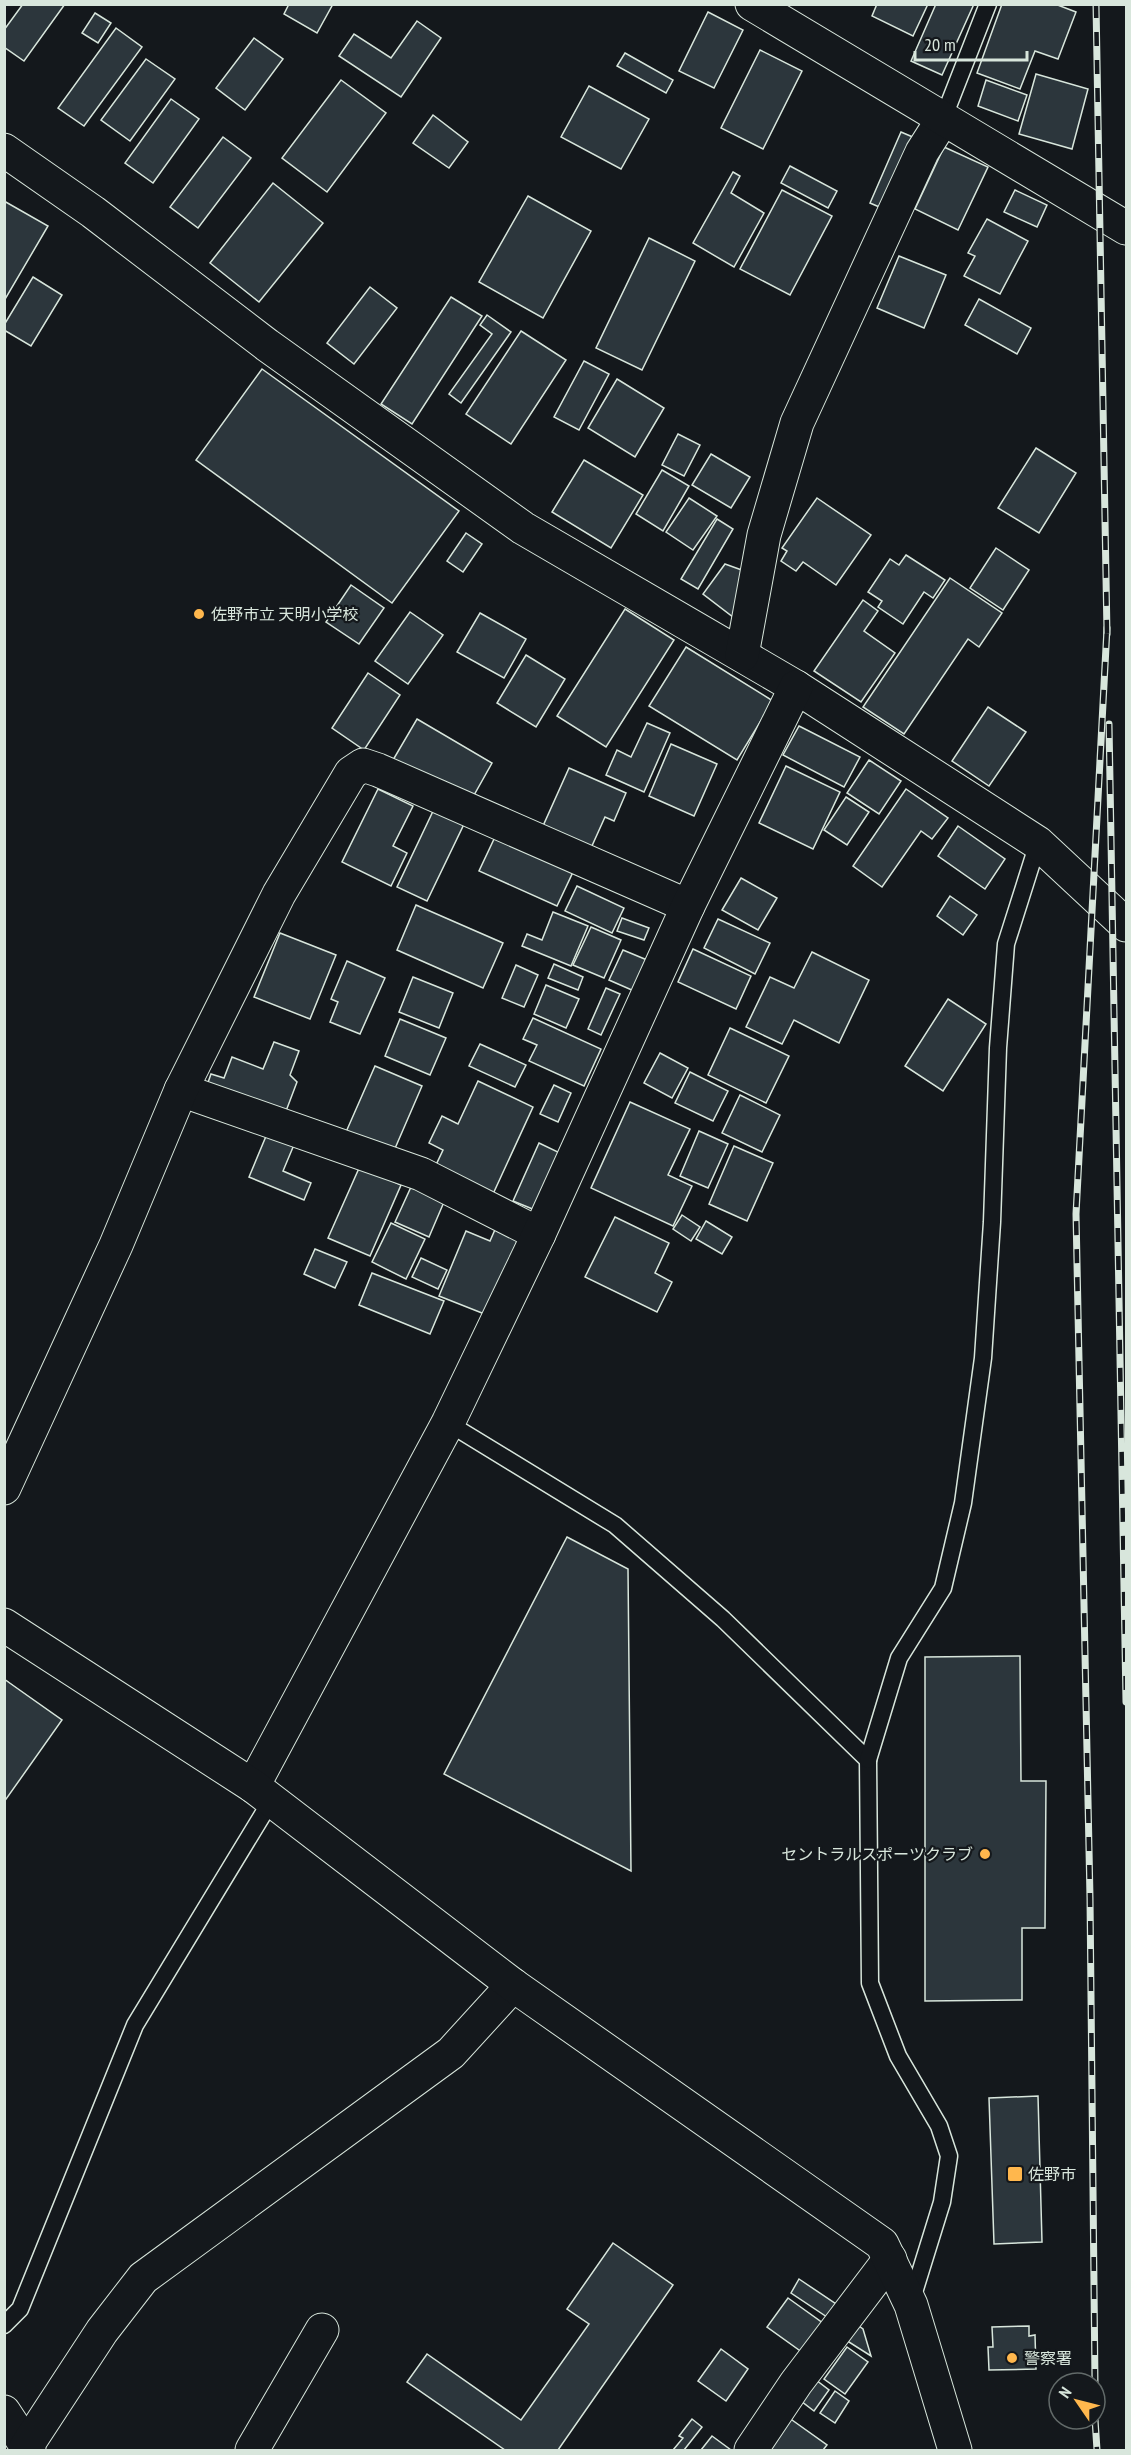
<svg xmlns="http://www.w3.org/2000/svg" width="1131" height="2455" font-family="'PT Sans Narrow','Noto Sans JP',sans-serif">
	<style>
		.building { fill: #2c363c; stroke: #d8e6dc; stroke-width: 1.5 }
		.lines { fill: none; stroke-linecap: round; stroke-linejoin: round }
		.lane-casing { stroke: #d8e6dc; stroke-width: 19 }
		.street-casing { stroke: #d8e6dc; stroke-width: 35 }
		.secondary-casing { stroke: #d8e6dc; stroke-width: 35 }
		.lane { stroke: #14181c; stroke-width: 16 }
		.street { stroke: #14181c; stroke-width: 33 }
		.secondary { stroke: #14181c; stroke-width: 33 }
		.rail-casing { stroke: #d8e6dc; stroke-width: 7 }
		.rail { stroke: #14181c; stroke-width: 4.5; stroke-dasharray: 14; stroke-linecap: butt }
		.poi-dot { fill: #ffb74d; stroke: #14181c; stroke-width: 2 }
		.labels { text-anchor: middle; stroke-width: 4.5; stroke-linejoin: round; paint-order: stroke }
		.poi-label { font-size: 16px; fill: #d8e6dc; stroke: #14181c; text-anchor: start }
	</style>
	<rect width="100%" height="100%" fill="#14181c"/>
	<g class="building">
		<path d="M23,4H65L24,61L4,47V30Z"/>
		<path d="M289,4H333L317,33L284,14Z"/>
		<path d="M877,4H928L913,36L872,16Z"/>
		<path d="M936,4H974L942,75L911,61Z"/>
		<path d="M1002,4H1055L1076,12L1058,59L1035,51L1020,89L977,73Z"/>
		<path d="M708,12L743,30L714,88L679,71Z"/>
		<path d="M95,13L111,23L98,43L82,33Z"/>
		<path d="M417,21L441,38L401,97L339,56L354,34L391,58Z"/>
		<path d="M116,28L142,47L84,126L58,108Z"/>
		<path d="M254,38L283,59L245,110L216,88Z"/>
		<path d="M760,50L802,71L763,149L721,128Z"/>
		<path d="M625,53L673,80L666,93L617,66Z"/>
		<path d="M146,59L175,79L130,141L101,120Z"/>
		<path d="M1036,74L1088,89L1072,149L1019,134Z"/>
		<path d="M341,80L386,113L327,192L282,158Z"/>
		<path d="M986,80L1027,95L1018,121L978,106Z"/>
		<path d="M589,86L649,119L621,169L561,137Z"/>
		<path d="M171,99L199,119L153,183L125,163Z"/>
		<path d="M433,115L468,142L449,168L413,143Z"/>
		<path d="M901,132L922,141L891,212L870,203Z"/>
		<path d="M223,137L251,158L198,228L170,207Z"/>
		<path d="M944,147L988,167L958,230L915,209Z"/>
		<path d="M790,166L837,191L828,208L781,183Z"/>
		<path d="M733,172L740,176L731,193L764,213L734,267L693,243Z"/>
		<path d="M273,183L323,223L259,302L210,263Z"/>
		<path d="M782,190L832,216L790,295L740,269Z"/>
		<path d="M1015,190L1047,205L1037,227L1004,212Z"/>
		<path d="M528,196L591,231L543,318L479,282Z"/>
		<path d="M4,201L48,226L4,301Z"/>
		<path d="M987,219L1028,241L1000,294L964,276L975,256L968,253Z"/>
		<path d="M649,238L695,261L642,370L596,348Z"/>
		<path d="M899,256L946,275L924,328L877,308Z"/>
		<path d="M33,277L62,295L31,346L4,330V325Z"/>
		<path d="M370,287L397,308L354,364L327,343Z"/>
		<path d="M451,297L482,316L412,424L381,404Z"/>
		<path d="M979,299L1031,328L1017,354L965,325Z"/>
		<path d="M487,315L511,332L461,403L449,394L492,334L480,325Z"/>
		<path d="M521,331L566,360L511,444L466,414Z"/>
		<path d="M584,361L609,374L579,430L554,417Z"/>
		<path d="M262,369L459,511L392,603L196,460Z"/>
		<path d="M617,379L664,408L635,457L588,428Z"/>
		<path d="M678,434L700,445L684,476L662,465Z"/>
		<path d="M1036,448L1076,473L1039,533L998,508Z"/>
		<path d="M711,454L750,477L731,508L692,485Z"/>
		<path d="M584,460L643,495L611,548L552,512Z"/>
		<path d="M662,470L689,486L663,531L636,514Z"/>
		<path d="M689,498L717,516L693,550L666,532Z"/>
		<path d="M817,498L871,535L836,585L803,562L796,571L781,561L787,551L782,548Z"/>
		<path d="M717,519L733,529L698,589L681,579Z"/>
		<path d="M466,533L482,544L463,572L447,561Z"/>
		<path d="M996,548L1029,570L1003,610L970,588Z"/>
		<path d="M906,555L945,580L933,598L924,592L903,624L878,607L882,601L868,592L890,559L899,565Z"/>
		<path d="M725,564L750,573L733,617L703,594Z"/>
		<path d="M950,578L1002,613L979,647L968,639L904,734L863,707Z"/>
		<path d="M351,585L384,608L359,644L326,622Z"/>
		<path d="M863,600L878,611L864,631L895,653L861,702L814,671Z"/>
		<path d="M625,609L674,640L606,747L557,716Z"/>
		<path d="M410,612L443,635L408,684L375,661Z"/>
		<path d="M480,613L526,639L504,678L457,652Z"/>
		<path d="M686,647L773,701L737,760L649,706Z"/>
		<path d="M526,655L565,679L536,727L497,703Z"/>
		<path d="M368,673L400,695L364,750L332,728Z"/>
		<path d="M988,707L1026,732L989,786L952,761Z"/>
		<path d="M417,719L492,763L469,804L393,760Z"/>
		<path d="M647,723L670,733L644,792L606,775L617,750L631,757Z"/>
		<path d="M799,726L860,757L844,787L783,755Z"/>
		<path d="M671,744L717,764L694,816L649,796Z"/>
		<path d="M869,760L901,781L879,814L847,793Z"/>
		<path d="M786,766L840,792L813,849L759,823Z"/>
		<path d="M569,768L626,793L614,821L605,817L591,848L543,826Z"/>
		<path d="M378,789L413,806L393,846L407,853L391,886L342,862Z"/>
		<path d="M906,789L948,818L932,839L921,831L882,887L853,866Z"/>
		<path d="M846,797L869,812L847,845L824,830Z"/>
		<path d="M435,807L465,822L427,901L397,887Z"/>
		<path d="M958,826L1005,859L985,889L938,856Z"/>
		<path d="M495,837L573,872L557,906L479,871Z"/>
		<path d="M741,878L777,898L758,930L722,910Z"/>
		<path d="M577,886L624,908L612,933L565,911Z"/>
		<path d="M950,896L977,915L963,935L937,916Z"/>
		<path d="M416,905L503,943L483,988L397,950Z"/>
		<path d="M553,912L588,926L571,966L522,946L527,934L542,940Z"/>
		<path d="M622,918L649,928L644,940L617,931Z"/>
		<path d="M718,919L770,943L755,974L704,948Z"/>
		<path d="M591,927L621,940L604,978L573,965Z"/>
		<path d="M280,933L336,955L310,1019L254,997Z"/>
		<path d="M693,949L751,976L736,1009L678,982Z"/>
		<path d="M623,950L647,960L634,991L609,980Z"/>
		<path d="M812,952L869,980L839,1043L794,1020L782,1044L746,1027L770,977L794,988Z"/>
		<path d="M347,961L385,978L360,1034L330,1022L338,1002L331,999Z"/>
		<path d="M554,964L583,977L578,990L548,978Z"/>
		<path d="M516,965L538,975L524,1007L502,998Z"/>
		<path d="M413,977L453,993L439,1028L399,1012Z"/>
		<path d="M546,985L579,999L566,1028L534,1014Z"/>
		<path d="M606,988L620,994L601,1035L588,1029Z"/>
		<path d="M948,999L986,1024L943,1091L905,1066Z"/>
		<path d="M533,1018L601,1049L584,1086L529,1061L537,1045L523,1039Z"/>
		<path d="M400,1019L446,1038L430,1075L385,1056Z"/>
		<path d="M730,1028L789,1056L766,1103L708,1075Z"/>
		<path d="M274,1042L299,1051L290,1075L297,1082L283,1119L206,1088L211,1074L224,1078L232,1057L263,1069Z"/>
		<path d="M480,1044L526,1065L515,1087L469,1066Z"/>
		<path d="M660,1053L688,1068L672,1098L644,1083Z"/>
		<path d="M375,1066L422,1086L393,1153L346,1132Z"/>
		<path d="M690,1072L728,1091L713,1121L675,1103Z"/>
		<path d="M478,1081L533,1107L493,1194L435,1167L443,1150L429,1143L442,1116L458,1124Z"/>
		<path d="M554,1085L571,1093L558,1122L540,1114Z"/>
		<path d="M740,1095L780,1115L762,1152L722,1133Z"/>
		<path d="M630,1102L690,1129L668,1175L692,1186L673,1226L591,1188Z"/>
		<path d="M269,1129L296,1140L283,1171L311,1183L304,1200L249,1177Z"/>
		<path d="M699,1131L728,1144L708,1188L680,1176Z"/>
		<path d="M539,1143L560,1153L535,1210L513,1201Z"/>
		<path d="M734,1146L773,1163L747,1221L709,1204Z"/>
		<path d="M360,1166L401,1185L370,1256L328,1238Z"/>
		<path d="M411,1187L444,1202L429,1237L395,1222Z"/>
		<path d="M682,1215L700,1227L691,1241L673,1229Z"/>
		<path d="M615,1217L669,1243L655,1273L672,1282L657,1312L585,1277Z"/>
		<path d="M706,1221L732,1237L722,1254L696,1239Z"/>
		<path d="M391,1223L425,1239L406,1279L372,1262Z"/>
		<path d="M497,1225L520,1234L487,1315L439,1296L466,1231L490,1241Z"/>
		<path d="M315,1249L347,1262L335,1288L304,1274Z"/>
		<path d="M421,1258L447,1270L438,1289L412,1277Z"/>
		<path d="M372,1273L444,1301L430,1334L359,1305Z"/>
		<path d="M567,1537L628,1569L631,1871L444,1774Z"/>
		<path d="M1020,1656L1021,1781H1046L1045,1928H1022V2000L925,2001V1657Z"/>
		<path d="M4,1679L56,1719L4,1786Z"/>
		<path d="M4,1679L62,1720L4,1802Z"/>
		<path d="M1038,2096L1042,2242L994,2244L989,2098Z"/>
		<path d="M613,2243L673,2285L558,2450H505L407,2382L427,2354L521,2420L589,2324L567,2309Z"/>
		<path d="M799,2279L842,2308L833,2321L791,2293Z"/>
		<path d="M788,2298L827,2326L806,2355L767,2327Z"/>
		<path d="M852,2321L863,2329L871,2356L841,2337Z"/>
		<path d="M1029,2326V2336L1035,2335L1036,2369L989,2370L988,2347H993L992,2327Z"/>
		<path d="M847,2347L868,2362L845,2394L824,2379Z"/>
		<path d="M721,2349L748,2369L726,2401L698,2381Z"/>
		<path d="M816,2380L829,2390L814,2411L801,2401Z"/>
		<path d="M835,2391L849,2401L835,2423L820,2413Z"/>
		<path d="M785,2415L827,2445L823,2450H760Z"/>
		<path d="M692,2419L702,2427L684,2450H673L683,2438L679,2436Z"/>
		<path d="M712,2436L731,2450H701Z"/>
	</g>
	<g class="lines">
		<defs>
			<g id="lane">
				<path d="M943,119L988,4"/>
				<path d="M448,1423L615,1525L723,1619L868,1760L870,1983L898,2056L939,2126L949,2156L942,2202L911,2302"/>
				<path d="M868,1760L899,1658L943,1588L963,1503L983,1358L992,1222L998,1048L1006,944L1038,843"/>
				<path d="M4,2325L20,2309L135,2025L271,1801"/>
			</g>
			<g id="street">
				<path d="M4,150L93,212L267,345L523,528L796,687L1038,843L1126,925"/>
				<path d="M742,655L764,535L797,423L922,152L943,119"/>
				<path d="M181,1090L421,1174L539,1234"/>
				<path d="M4,1488L116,1245L181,1090L279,894L351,773L363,765L378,770L688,906"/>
				<path d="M253,1786L448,1423L539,1234L688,906L796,687"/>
				<path d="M4,2412L29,2450"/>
				<path d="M26,2447L102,2331L143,2278L451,2053L513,1985"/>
				<path d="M252,2450L322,2330"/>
				<path d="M751,2450L796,2383L890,2259"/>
			</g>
			<g id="secondary">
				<path d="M752,4L1126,228"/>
				<path d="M4,1625L253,1786L513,1985L882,2244L911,2305L955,2450"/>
			</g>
		</defs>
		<use href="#lane" class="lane-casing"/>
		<use href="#street" class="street-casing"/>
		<use href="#secondary" class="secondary-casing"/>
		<use href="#lane" class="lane"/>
		<use href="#street" class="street"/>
		<use href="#secondary" class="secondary"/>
		<defs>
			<g id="rail">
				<path d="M1096,4L1107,634"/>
				<path d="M1109,724L1126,1702"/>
				<path d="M1095,2383L1090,1898L1076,1214L1107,628"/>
				<path d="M1095,2419L1097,2450"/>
			</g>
		</defs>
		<use href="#rail" class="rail-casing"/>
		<use href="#rail" class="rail"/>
	</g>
	<g class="poi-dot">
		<circle cx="199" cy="614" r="6"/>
		<circle cx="985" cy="1854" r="6"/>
		<rect x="1007" y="2166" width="16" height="16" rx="3"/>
		<circle cx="1012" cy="2358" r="6"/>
	</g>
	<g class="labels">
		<g class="poi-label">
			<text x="211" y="620">佐野市立 天明小学校</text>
			<text x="973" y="1860" text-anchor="end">セントラルスポーツクラブ</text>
			<text x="1028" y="2180">佐野市</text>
			<text x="1024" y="2364">警察署</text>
		</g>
	</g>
	<rect width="1131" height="2455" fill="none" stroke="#d8e6dc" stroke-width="12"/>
	<g transform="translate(1077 2401) rotate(305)"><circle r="28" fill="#14181c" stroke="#626a69" stroke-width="1.5"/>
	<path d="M0-4.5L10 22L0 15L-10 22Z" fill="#ffb74d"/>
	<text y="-9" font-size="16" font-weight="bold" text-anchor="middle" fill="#d8e6dc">N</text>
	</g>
	<path d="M915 51v9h112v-9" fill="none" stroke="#d8e6dc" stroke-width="3"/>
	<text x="924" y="51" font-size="18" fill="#d8e6dc" stroke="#14181c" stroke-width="4.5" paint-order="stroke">20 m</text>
</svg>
